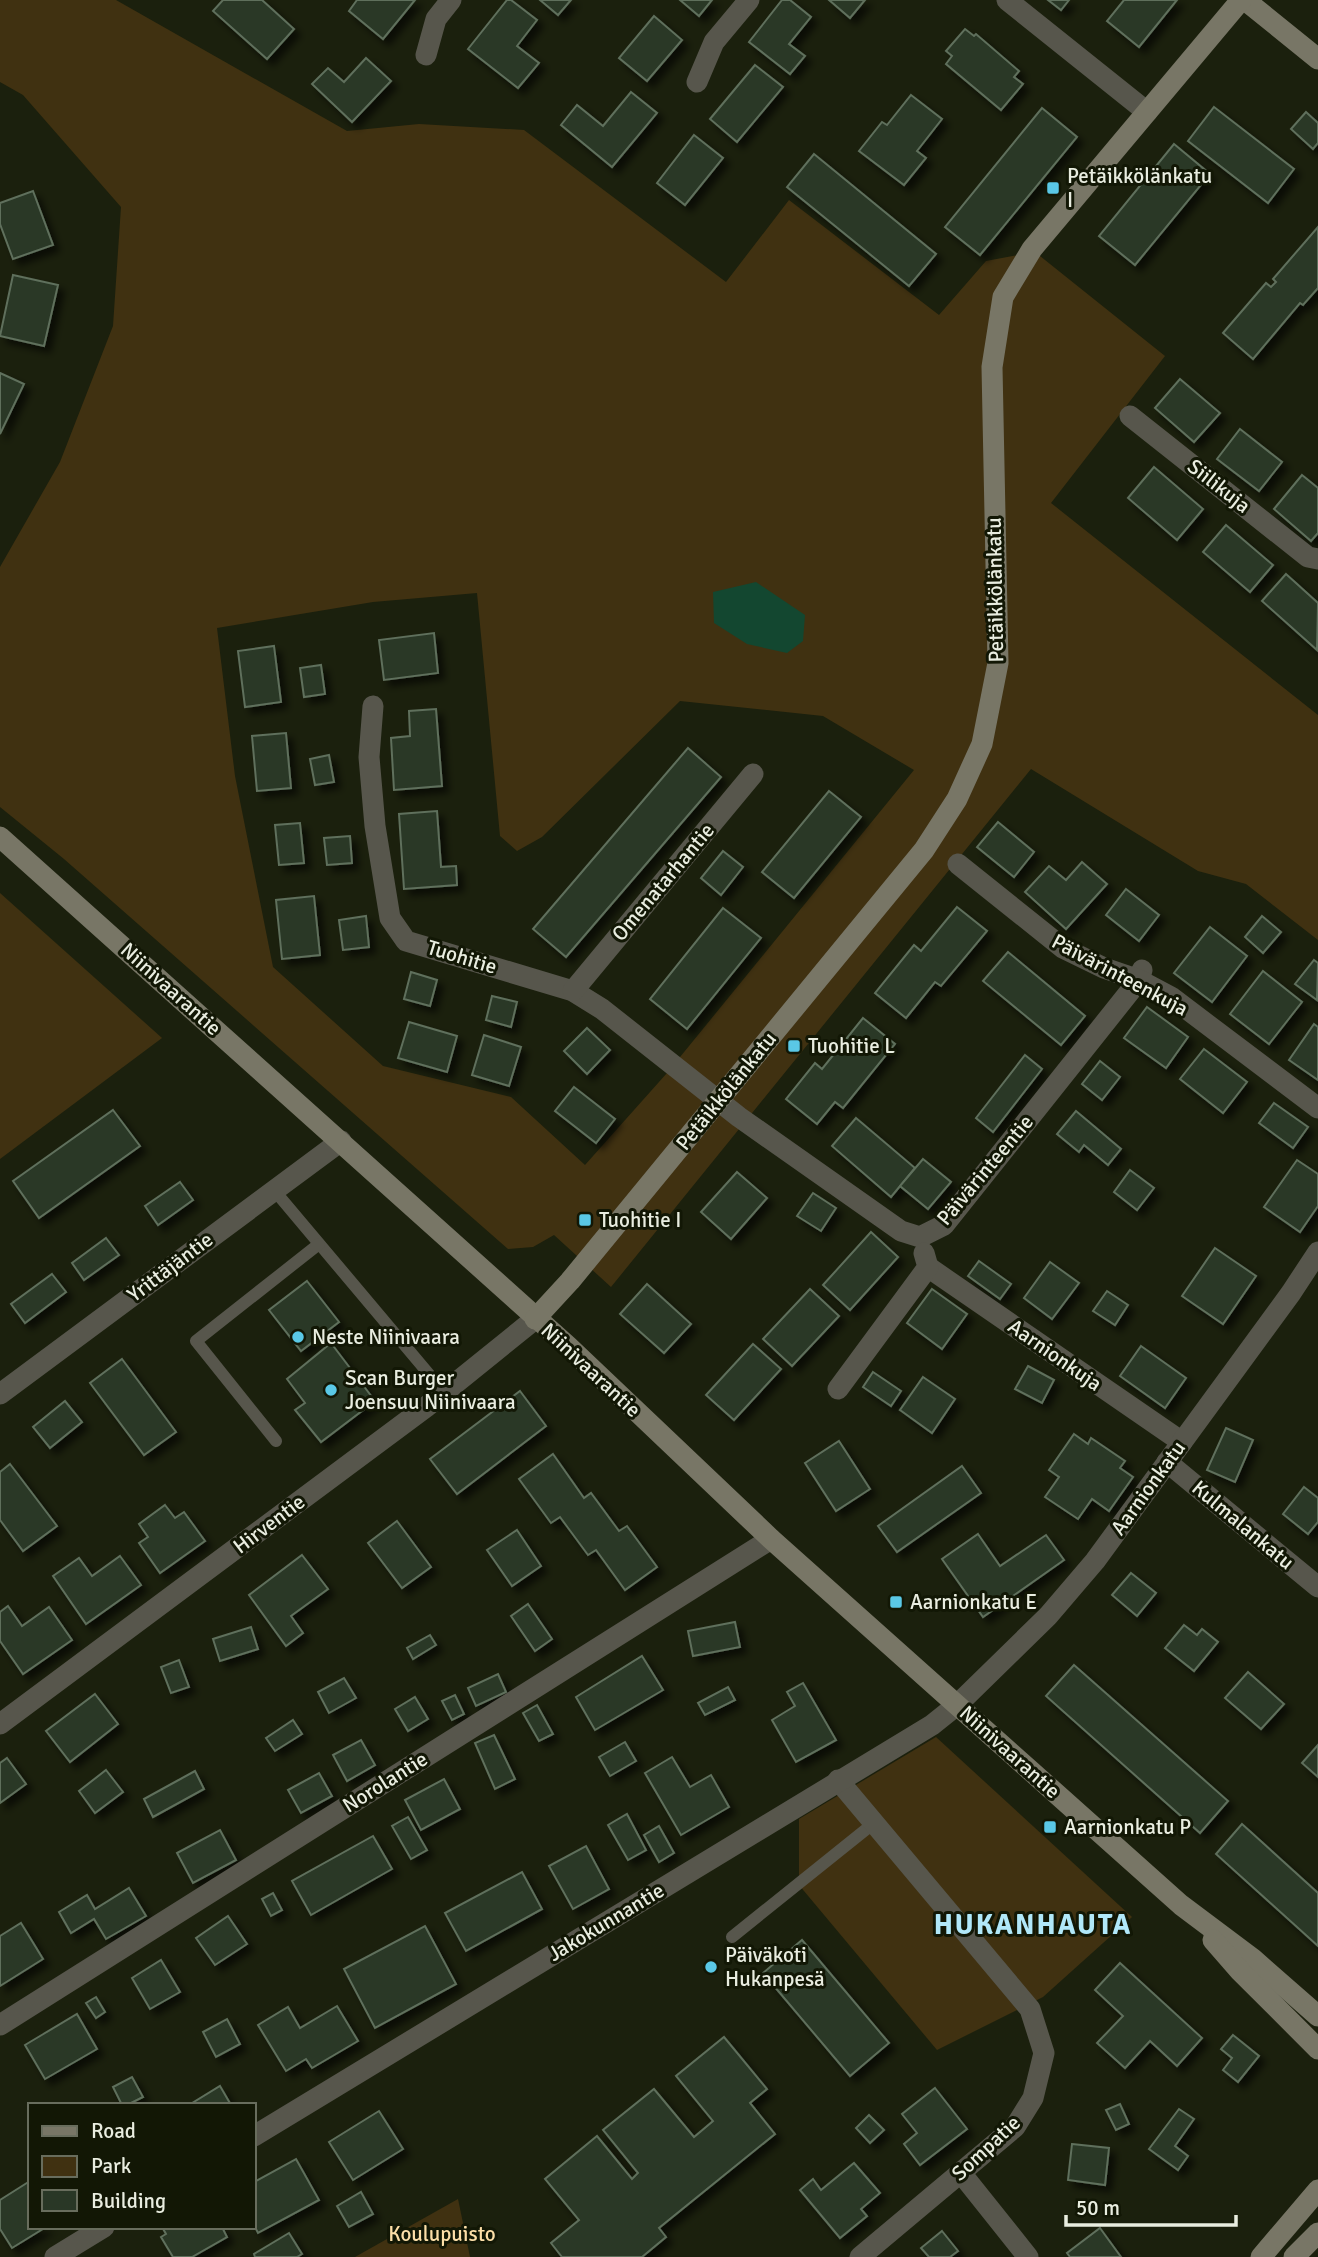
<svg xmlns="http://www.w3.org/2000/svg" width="1318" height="2257" font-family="Signika,sans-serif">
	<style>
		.green { fill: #403111; fill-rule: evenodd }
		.water { fill: #134730 }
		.building { fill: #293726; stroke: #5f6f5c; stroke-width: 2; filter: url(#shadow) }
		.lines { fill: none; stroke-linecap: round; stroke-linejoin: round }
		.lane { stroke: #57564c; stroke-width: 12 }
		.street { stroke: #57564c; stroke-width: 21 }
		.secondary { stroke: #787666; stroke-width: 21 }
		.poi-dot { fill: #5ac8e6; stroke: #121705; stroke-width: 2.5 }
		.labels { text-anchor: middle; stroke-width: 6; stroke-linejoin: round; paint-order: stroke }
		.poi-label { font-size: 21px; fill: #e9ede0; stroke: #121705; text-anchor: start }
		.street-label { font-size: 21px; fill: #e9ede0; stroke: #121705 }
		.park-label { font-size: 21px; fill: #fddfa8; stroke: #121705 }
		.district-label { font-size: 28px; font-weight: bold; letter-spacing: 2px; fill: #b1e8f9; stroke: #121705 }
	</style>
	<defs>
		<filter id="shadow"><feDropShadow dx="6" dy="6" stdDeviation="3.5" flood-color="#0009"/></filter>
	</defs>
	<rect width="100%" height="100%" fill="#1b200d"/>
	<g class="green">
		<path d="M0,0H116L347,131L419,124L524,130L726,282L789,200L939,315L986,261L1035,252L1165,356L1051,503L1318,715V940L1246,884L1198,871L1031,769L611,1287L554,1235L533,1247L508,1249L64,859L0,807V567L60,462L113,326L121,207L23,95L0,82ZM477,593L500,836L517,851L542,837L680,701L823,716L914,770L667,1073L585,1165L511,1097L383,1066L273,967L235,776L217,628L373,602Z"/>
		<path d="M0,893L162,1038L0,1159Z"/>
		<path d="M936,1737L1132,1917L1043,1997L937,2050L799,1885V1819Z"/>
		<path d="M458,2199L470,2257H355Z"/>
	</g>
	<path class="water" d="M756,582L805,615L803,641L787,653L747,644L714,623L713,592Z"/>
	<g class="building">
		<path d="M223,0H262L294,29L267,59L213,11Z"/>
		<path d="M357,0H415L383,39L349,11Z"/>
		<path d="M507,0H511L537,20L517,46L539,63L518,88L468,49Z"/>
		<path d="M540,0H571L558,15Z"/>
		<path d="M680,0H712L699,16Z"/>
		<path d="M782,0H790L811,17L789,44L805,56L790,74L749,42Z"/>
		<path d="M829,0H865L850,18Z"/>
		<path d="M1048,0H1069L1061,10Z"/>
		<path d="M1124,0H1177L1139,47L1107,21Z"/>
		<path d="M654,16L682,40L647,81L619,58Z"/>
		<path d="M965,29L974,36L976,34L1019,71L1014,77L1023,84L1001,110L946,64L952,56L946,51Z"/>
		<path d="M366,58L391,81L352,122L312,84L328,68L344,82Z"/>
		<path d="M755,65L783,87L737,142L710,119Z"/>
		<path d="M631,92L657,113L612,167L561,125L577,105L603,126Z"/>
		<path d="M911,95L942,119L917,151L926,158L904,185L859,151L882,122L887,125Z"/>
		<path d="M1214,107L1294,169L1268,203L1188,141Z"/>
		<path d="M1042,108L1077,137L980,255L945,227Z"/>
		<path d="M1306,112L1318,123V143L1313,149L1291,129Z"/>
		<path d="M694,135L723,158L685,205L657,183Z"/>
		<path d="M1174,144L1210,174L1135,265L1099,236Z"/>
		<path d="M814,154L936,254L909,286L787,187Z"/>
		<path d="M33,191L53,245L13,259L0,224V203Z"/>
		<path d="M1318,227V288L1303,305L1300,303L1253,359L1223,333L1266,283L1271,287L1276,282L1273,279Z"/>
		<path d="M13,275L58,285L44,346L0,336Z"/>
		<path d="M0,373L24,384L0,434Z"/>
		<path d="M1180,379L1220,413L1194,442L1155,408Z"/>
		<path d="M1240,429L1282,462L1259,491L1217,459Z"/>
		<path d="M1154,467L1203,509L1177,540L1128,498Z"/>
		<path d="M1302,475L1318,488V533L1311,541L1274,509Z"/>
		<path d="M1226,525L1273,565L1250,592L1203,552Z"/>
		<path d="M1286,574L1318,603L1317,650L1262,601Z"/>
		<path d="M434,633L438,673L384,680L379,640Z"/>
		<path d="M274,646L281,702L245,707L238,651Z"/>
		<path d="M321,665L325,694L304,697L300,668Z"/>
		<path d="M436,709L442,786L394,790L391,738L410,736L409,711Z"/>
		<path d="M286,733L291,788L257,791L252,736Z"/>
		<path d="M688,748L721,777L566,957L533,929Z"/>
		<path d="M329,755L334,782L315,785L310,759Z"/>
		<path d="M829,791L861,817L794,898L762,872Z"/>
		<path d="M437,811L441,867L456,866L457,885L404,889L399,814Z"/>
		<path d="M998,822L1034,852L1014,877L977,847Z"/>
		<path d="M300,823L304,863L279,865L275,825Z"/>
		<path d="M350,836L352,863L327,865L324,838Z"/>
		<path d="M723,851L743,867L721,895L701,878Z"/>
		<path d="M1082,862L1107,884L1066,929L1025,892L1049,866L1066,880Z"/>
		<path d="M1126,889L1159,915L1139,941L1106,915Z"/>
		<path d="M314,896L320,955L282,959L276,900Z"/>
		<path d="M957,907L987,931L941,986L935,982L906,1018L875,993L914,945L921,951Z"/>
		<path d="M723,908L761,938L687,1029L650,999Z"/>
		<path d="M366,916L369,947L343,950L339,920Z"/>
		<path d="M1262,916L1281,932L1263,953L1245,937Z"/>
		<path d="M1210,927L1247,956L1212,1002L1174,973Z"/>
		<path d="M1008,952L1085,1016L1061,1045L983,981Z"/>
		<path d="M1314,960L1318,963L1317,1000L1295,984Z"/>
		<path d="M1263,971L1302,1002L1269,1044L1230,1014Z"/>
		<path d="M411,972L437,980L430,1006L404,999Z"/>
		<path d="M492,996L517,1002L511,1027L486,1020Z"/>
		<path d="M1147,1007L1188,1037L1166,1068L1124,1038Z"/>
		<path d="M863,1018L895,1044L843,1108L835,1102L817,1124L786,1099L815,1063L822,1069Z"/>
		<path d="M409,1022L457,1036L447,1072L398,1058Z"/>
		<path d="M1314,1024L1318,1027V1080L1289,1060Z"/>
		<path d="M587,1028L610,1050L587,1074L564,1051Z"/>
		<path d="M484,1035L521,1047L509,1086L472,1075Z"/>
		<path d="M1204,1049L1247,1082L1223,1113L1180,1079Z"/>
		<path d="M1025,1055L1042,1069L993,1132L976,1118Z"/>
		<path d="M1100,1061L1120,1077L1102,1100L1082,1084Z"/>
		<path d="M574,1087L615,1119L596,1143L555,1111Z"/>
		<path d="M1274,1103L1308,1127L1293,1148L1259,1123Z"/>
		<path d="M113,1110L140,1146L39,1218L13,1181Z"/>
		<path d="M1076,1111L1121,1149L1108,1165L1084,1145L1079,1152L1057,1134Z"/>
		<path d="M856,1118L915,1168L891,1197L832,1146Z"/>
		<path d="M923,1159L951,1182L928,1209L900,1186Z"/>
		<path d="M1297,1160L1318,1174V1206L1300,1232L1264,1207Z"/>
		<path d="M1130,1170L1154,1188L1137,1210L1114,1192Z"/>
		<path d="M737,1172L767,1198L731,1239L701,1212Z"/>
		<path d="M180,1182L193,1200L158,1225L145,1206Z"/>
		<path d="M813,1193L836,1208L821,1231L797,1216Z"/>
		<path d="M871,1232L898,1257L850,1310L823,1285Z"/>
		<path d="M106,1238L119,1255L84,1280L72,1263Z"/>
		<path d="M1215,1248L1256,1276L1223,1324L1182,1296Z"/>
		<path d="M979,1261L1011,1284L1000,1299L968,1276Z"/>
		<path d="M1050,1262L1079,1283L1052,1319L1024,1298Z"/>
		<path d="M52,1274L66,1292L25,1323L11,1304Z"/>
		<path d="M307,1281L339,1322L301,1351L269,1310Z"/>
		<path d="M647,1284L691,1324L664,1353L620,1314Z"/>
		<path d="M810,1289L839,1316L792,1366L763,1339Z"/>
		<path d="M932,1289L967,1314L942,1349L907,1323Z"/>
		<path d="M1107,1291L1128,1305L1115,1325L1093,1311Z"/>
		<path d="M331,1343L375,1401L321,1442L295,1410L305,1403L287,1379Z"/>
		<path d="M753,1344L781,1369L734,1420L706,1395Z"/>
		<path d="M1141,1346L1186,1378L1165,1408L1120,1376Z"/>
		<path d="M122,1359L176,1432L144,1455L90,1383Z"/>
		<path d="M1028,1366L1054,1380L1042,1403L1015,1389Z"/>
		<path d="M873,1372L901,1391L891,1406L863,1387Z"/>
		<path d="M923,1377L955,1399L932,1433L900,1410Z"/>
		<path d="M520,1391L546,1426L457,1494L430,1459Z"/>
		<path d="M65,1401L82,1422L50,1448L33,1427Z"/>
		<path d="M1226,1428L1253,1440L1235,1482L1207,1470Z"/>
		<path d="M1074,1434L1088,1444L1091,1438L1125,1461L1120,1468L1133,1477L1109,1511L1092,1499L1078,1519L1045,1497L1059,1477L1049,1470Z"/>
		<path d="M839,1441L870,1489L836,1511L805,1463Z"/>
		<path d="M553,1454L584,1498L591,1493L619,1531L627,1526L657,1567L625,1590L596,1550L588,1555L560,1517L551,1523L519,1479Z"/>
		<path d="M10,1464L57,1526L23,1551L0,1520V1472Z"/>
		<path d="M962,1466L981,1493L897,1552L878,1526Z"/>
		<path d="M1304,1487L1318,1498V1522L1308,1534L1283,1514Z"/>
		<path d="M165,1505L175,1518L184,1512L205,1541L160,1573L139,1543L148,1537L139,1524Z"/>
		<path d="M397,1521L431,1567L402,1588L368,1543Z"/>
		<path d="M517,1530L541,1566L512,1586L487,1550Z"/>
		<path d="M978,1534L1000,1566L1046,1535L1064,1560L983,1617L942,1559Z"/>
		<path d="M302,1555L328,1589L291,1616L303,1633L286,1646L249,1595Z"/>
		<path d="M120,1556L141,1585L86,1624L53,1576L79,1558L92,1576Z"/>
		<path d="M1131,1573L1156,1593L1137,1616L1112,1595Z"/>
		<path d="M528,1604L552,1639L535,1651L511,1616Z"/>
		<path d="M8,1606L22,1626L49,1607L72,1640L23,1674L0,1641V1612Z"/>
		<path d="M735,1622L740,1647L693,1656L688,1631Z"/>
		<path d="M1184,1625L1197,1635L1202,1629L1218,1642L1194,1671L1165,1648Z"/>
		<path d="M251,1627L258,1649L220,1661L213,1639Z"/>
		<path d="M430,1635L436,1645L413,1659L407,1648Z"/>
		<path d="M642,1656L663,1690L595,1730L576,1697Z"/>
		<path d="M179,1660L189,1687L171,1693L161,1667Z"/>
		<path d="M1074,1665L1228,1801L1200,1833L1046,1696Z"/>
		<path d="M1248,1672L1284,1704L1261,1729L1225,1698Z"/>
		<path d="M498,1674L506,1692L476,1706L468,1688Z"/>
		<path d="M344,1678L356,1698L329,1713L318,1692Z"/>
		<path d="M803,1683L836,1740L796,1762L772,1720L795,1706L787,1692Z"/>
		<path d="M728,1687L735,1700L705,1715L698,1703Z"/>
		<path d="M95,1694L118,1724L70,1762L46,1731Z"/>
		<path d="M455,1695L464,1714L452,1720L442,1701Z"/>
		<path d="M415,1697L428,1719L408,1731L395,1709Z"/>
		<path d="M537,1705L553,1734L539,1741L523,1713Z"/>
		<path d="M293,1720L302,1734L275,1751L266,1738Z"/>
		<path d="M494,1735L515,1779L495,1789L475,1743Z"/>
		<path d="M361,1740L375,1765L347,1781L333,1755Z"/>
		<path d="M625,1742L636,1761L610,1776L599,1757Z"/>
		<path d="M1318,1745V1777L1302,1763Z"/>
		<path d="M672,1757L690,1787L711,1775L729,1807L681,1835L645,1773Z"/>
		<path d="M7,1758L26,1784L0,1803V1763Z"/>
		<path d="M106,1770L123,1792L95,1813L79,1791Z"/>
		<path d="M195,1771L204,1789L153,1817L144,1799Z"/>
		<path d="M319,1773L332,1796L301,1813L288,1790Z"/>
		<path d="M444,1779L460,1809L421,1830L405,1800Z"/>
		<path d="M627,1814L646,1850L628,1860L608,1825Z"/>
		<path d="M408,1817L427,1850L411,1859L392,1826Z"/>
		<path d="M1242,1824L1318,1893V1946L1216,1854Z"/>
		<path d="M659,1826L674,1853L659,1862L644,1835Z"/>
		<path d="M220,1830L236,1860L193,1883L177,1853Z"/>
		<path d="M373,1836L392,1869L311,1915L292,1881Z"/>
		<path d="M586,1846L609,1889L573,1909L549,1866Z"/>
		<path d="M522,1872L542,1909L466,1951L445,1913Z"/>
		<path d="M129,1888L146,1916L106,1939L94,1919L71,1933L59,1912L87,1895L95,1909Z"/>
		<path d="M273,1893L282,1910L271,1916L262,1899Z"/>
		<path d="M228,1916L247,1944L215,1965L196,1938Z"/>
		<path d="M21,1923L43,1959L0,1986V1936Z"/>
		<path d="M425,1926L456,1984L375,2028L344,1969Z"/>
		<path d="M802,1940L889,2043L850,2076L763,1973Z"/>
		<path d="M161,1960L180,1992L150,2009L132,1978Z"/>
		<path d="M1120,1963L1202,2038L1177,2066L1150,2041L1125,2068L1097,2043L1123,2016L1095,1990Z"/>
		<path d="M96,1997L105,2012L96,2018L86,2003Z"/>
		<path d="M337,2006L358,2041L312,2068L306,2059L286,2071L258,2025L288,2007L300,2028Z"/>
		<path d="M77,2014L97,2049L45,2079L25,2045Z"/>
		<path d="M227,2019L240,2044L216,2057L203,2032Z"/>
		<path d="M1233,2035L1259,2056L1238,2082L1223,2070L1232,2058L1221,2049Z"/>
		<path d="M724,2037L767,2089L750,2103L775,2134L659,2228L666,2237L642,2257H562L551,2243L579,2220L545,2179L597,2136L632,2179L638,2173L603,2130L654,2089L694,2137L713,2121L676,2076Z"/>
		<path d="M132,2077L143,2097L127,2105H122L113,2087Z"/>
		<path d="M220,2086L231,2105H189Z"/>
		<path d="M935,2088L967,2129L920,2165L904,2144L917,2133L902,2114Z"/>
		<path d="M1120,2104L1129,2124L1116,2130L1106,2110Z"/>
		<path d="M1179,2109L1194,2119L1175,2146L1188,2156L1178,2170L1149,2149Z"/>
		<path d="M379,2111L403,2149L353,2180L329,2142Z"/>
		<path d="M869,2115L884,2130L870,2143L856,2128Z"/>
		<path d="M1072,2144L1109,2148L1105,2185L1068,2180Z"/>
		<path d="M296,2159L319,2200L258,2233L254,2225V2182Z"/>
		<path d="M854,2163L880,2193L861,2209L867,2216L840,2238L800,2190L813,2179L821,2190Z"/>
		<path d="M30,2181V2227H46L12,2248L0,2229V2200Z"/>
		<path d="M361,2192L373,2214L349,2227L337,2206Z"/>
		<path d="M162,2227H222L227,2237L192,2257H173L161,2237L166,2234Z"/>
		<path d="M1100,2228L1121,2257H1070L1067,2253Z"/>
		<path d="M942,2231L958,2251L950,2257H929L921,2248Z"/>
		<path d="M289,2233L302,2254L297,2257H255L254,2254Z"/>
	</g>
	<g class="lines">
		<g class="lane">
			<path d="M274,1190L444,1392"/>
			<path d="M276,1441L196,1341L319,1244"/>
			<path d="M732,1937L874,1823"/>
		</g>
		<g class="street">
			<path d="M1007,0L1147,112"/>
			<path d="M426,55L436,19L451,0"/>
			<path d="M697,82L714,42L749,0"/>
			<path d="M1130,416L1308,557L1318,559"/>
			<path d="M373,706L369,757L375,826L390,918L406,941L573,991L602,1009L739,1117L901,1231L920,1237L944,1225L1139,980L1142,970"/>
			<path d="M958,864L1063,948L1104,968L1139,980L1171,997L1318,1108"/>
			<path d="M573,991L753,774"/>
			<path d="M928,1267L1182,1442"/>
			<path d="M838,1389L928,1267L924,1253"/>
			<path d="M0,1394L341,1141"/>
			<path d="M1167,1462L1318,1587"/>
			<path d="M0,1724L426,1407L535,1319"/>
			<path d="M838,1780L1030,2009L1044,2053L1033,2098L1015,2127L860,2257"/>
			<path d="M0,2025L771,1539"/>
			<path d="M254,2136L932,1725L957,1705L1048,1616L1095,1561L1291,1293L1318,1252"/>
			<path d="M961,2173L1028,2257"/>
			<path d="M55,2257L104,2227"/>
		</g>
		<g class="secondary">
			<path d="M1245,0L1318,59"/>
			<path d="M0,837L569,1347L771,1539L1181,1905L1253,1959L1318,2016"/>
			<path d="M535,1319L570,1281L924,850L957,799L982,744L998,663L992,367L1003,297L1032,249L1241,0"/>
			<path d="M1213,1940L1240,1971L1318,2049"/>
			<path d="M1261,2257L1318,2190"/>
			<path d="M1294,2257L1318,2233"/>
		</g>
	</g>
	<g class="poi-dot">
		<rect x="1046" y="181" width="14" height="14" rx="3.5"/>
		<rect x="787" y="1039" width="14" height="14" rx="3.5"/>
		<rect x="578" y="1213" width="14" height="14" rx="3.5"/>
		<circle cx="298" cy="1337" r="7"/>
		<circle cx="331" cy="1390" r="7"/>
		<rect x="889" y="1595" width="14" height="14" rx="3.5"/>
		<rect x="1043" y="1820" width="14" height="14" rx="3.5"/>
		<circle cx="711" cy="1967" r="7"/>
	</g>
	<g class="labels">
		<g class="poi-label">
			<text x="1067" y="183">Petäikkölänkatu<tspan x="1067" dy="24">I</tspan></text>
			<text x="808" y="1053">Tuohitie L</text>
			<text x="599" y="1227">Tuohitie I</text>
			<text x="312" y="1344">Neste Niinivaara</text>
			<text x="345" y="1385">Scan Burger<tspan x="345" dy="24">Joensuu Niinivaara</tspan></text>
			<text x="910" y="1609">Aarnionkatu E</text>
			<text x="1064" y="1834">Aarnionkatu P</text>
			<text x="725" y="1962">Päiväkoti<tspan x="725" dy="24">Hukanpesä</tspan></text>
		</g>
		<g class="street-label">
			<text transform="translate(1219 486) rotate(38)" y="7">Siilikuja</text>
			<text transform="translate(995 590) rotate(-91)" y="7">Petäikkölänkatu</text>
			<text transform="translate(663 882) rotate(-50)" y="7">Omenatarhantie</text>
			<text transform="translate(462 957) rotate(17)" y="7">Tuohitie</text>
			<text transform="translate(1120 975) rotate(28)" y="7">Päivärinteenkuja</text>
			<text transform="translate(171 989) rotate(42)" y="7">Niinivaarantie</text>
			<text transform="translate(726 1091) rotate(-51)" y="7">Petäikkölänkatu</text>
			<text transform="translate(985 1170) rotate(-50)" y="7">Päivärinteentie</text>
			<text transform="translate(170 1267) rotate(-37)" y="7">Yrittäjäntie</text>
			<text transform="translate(1055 1355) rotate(35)" y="7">Aarnionkuja</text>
			<text transform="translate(591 1370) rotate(43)" y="7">Niinivaarantie</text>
			<text transform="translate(1148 1488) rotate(-54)" y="7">Aarnionkatu</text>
			<text transform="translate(269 1524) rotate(-37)" y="7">Hirventie</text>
			<text transform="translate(1243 1525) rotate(40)" y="7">Kulmalankatu</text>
			<text transform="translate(1010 1752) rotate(42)" y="7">Niinivaarantie</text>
			<text transform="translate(385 1782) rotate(-32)" y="7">Norolantie</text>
			<text transform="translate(606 1922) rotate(-31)" y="7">Jakokunnantie</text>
			<text transform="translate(986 2148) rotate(-43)" y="7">Sompatie</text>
		</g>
		<g class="park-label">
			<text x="442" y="2241">Koulupuisto</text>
		</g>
		<g class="district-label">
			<text x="1033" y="1934">HUKANHAUTA</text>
		</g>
	</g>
	<rect x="28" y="2103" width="228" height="126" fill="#121705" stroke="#686d5d" stroke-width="2"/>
	<rect x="42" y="2126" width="35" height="10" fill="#787666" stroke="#686d5d" stroke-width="2"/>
	<text x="91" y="2138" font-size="21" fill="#e9ede0">Road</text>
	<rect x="42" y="2156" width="35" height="21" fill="#403111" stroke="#686d5d" stroke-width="2"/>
	<text x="91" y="2173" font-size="21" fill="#e9ede0">Park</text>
	<rect x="42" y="2190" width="35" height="21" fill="#293726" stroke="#686d5d" stroke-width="2"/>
	<text x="91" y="2208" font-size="21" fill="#e9ede0">Building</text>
	<path d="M1066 2215v10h170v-10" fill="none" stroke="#e9ede0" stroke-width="3.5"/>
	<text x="1076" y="2215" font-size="21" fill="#e9ede0" stroke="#121705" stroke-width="5" paint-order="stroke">50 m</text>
</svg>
